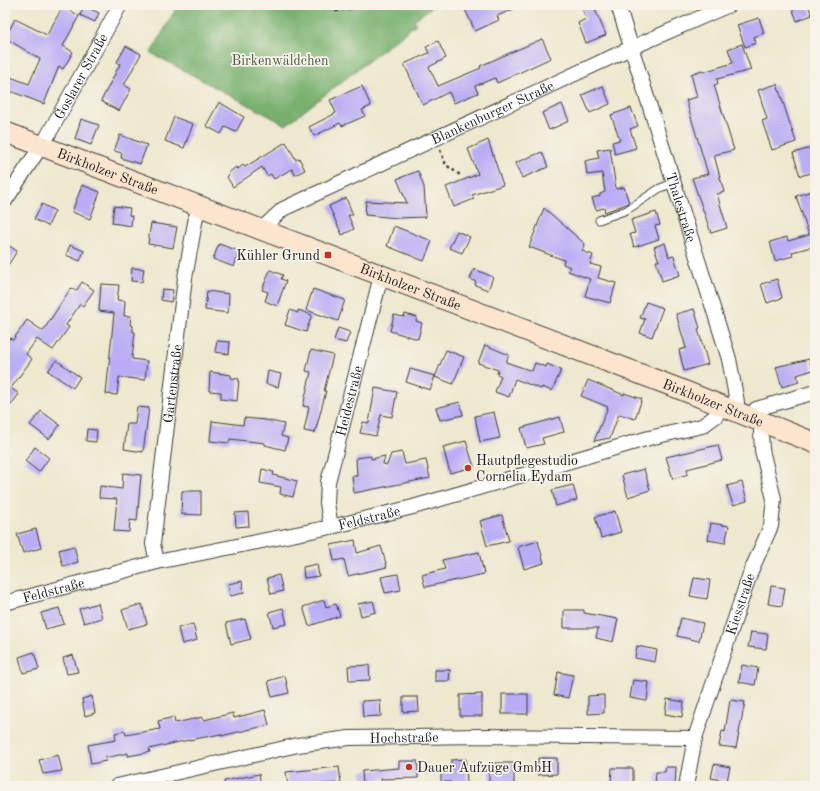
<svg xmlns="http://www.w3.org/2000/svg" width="820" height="791" font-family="'Old Standard TT',serif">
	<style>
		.forest { fill: #78b06e; stroke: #4a6645 }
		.building { fill: #baadf5 }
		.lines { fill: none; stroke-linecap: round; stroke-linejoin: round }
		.lane-casing { stroke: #3b3b37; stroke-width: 9 }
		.street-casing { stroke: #3b3b37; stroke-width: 16 }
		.secondary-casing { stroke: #3b3b37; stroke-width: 22 }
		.path { stroke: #3b3b37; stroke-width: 2.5; stroke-dasharray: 3 3; stroke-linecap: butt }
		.lane { stroke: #fff; stroke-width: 7 }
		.street { stroke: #fff; stroke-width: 14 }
		.secondary { stroke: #fce5cf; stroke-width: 20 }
		.poi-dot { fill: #c8321e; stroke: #f7f3e8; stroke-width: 1.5 }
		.labels { text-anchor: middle; stroke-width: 3.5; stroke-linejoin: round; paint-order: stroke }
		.park-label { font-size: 14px; fill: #475a3f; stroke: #f7f3e8 }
		.street-label { font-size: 14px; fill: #1c1c1c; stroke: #f7f3e8 }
		.poi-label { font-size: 14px; fill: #1c1c1c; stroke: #f7f3e8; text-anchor: start }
	</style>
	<rect width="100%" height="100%" fill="#f7f3e8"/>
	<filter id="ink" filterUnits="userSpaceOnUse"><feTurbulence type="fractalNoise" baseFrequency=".025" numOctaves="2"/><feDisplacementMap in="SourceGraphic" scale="8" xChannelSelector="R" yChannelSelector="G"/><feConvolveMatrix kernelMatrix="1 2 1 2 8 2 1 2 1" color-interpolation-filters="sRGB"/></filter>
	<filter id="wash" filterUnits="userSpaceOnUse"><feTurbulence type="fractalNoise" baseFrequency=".012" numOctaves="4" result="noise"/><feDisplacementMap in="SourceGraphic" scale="16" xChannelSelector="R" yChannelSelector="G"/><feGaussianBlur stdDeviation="0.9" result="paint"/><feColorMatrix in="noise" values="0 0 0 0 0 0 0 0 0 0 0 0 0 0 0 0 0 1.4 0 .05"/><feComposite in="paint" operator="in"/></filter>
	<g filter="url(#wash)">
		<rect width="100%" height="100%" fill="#ede8ce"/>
		<path class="forest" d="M178,5H435L414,20L416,24L286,125L151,53Z"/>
		<g id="blocks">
			<g class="building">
				<path d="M463,5H523L497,16L499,20L475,31Z"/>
				<path d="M581,5H593L606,35L586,43L578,23L586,19Z"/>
				<path d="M791,5H808L812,15L797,21Z"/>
				<path d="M63,6L79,16L63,46L73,52L63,69L59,66L44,104L5,89V75L29,84L40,59L5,38L15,19L47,35Z"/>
				<path d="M84,6L99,13L95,22L80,15Z"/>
				<path d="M759,18L764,33L754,37L756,43L745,47L737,25Z"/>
				<path d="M542,39L551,58L497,83L495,78L475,86L478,93L454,103L449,92L423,105L404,64L429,53L426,47L438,41L446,58L429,67L438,86L481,68L480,66Z"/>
				<path d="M742,44L751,70L717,79L718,84L714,85L734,150L714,155L724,192L717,194L727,228L711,233L692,178L708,174L686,100L697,97L691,74L702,70L703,72L733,63L728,49Z"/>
				<path d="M126,46L141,54L124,85L131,89L119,111L101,101L120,64L117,62Z"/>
				<path d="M777,84L796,142L772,150L762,121L767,119L758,90Z"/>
				<path d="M362,86L371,106L362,110L365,116L342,126L340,123L314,136L309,127L336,113L330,100Z"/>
				<path d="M603,86L610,104L590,113L582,95Z"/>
				<path d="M219,102L244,117L236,132L225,127L221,134L206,126Z"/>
				<path d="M562,104L569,121L549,130L542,113Z"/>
				<path d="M631,108L638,126L630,129L636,148L615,154L612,142L620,140L611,115Z"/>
				<path d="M174,117L193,124L184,148L165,141Z"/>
				<path d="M81,119L99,125L91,145L75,139Z"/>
				<path d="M120,135L147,145L140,164L121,158L122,153L114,151Z"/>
				<path d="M488,140L503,185L472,195L474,199L454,207L446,187L478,174L468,149Z"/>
				<path d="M286,142L296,160L299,158L305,170L295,175L292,169L274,179L271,174L267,176L262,167L233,187L227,177L229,175L228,173L236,167L238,169L243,165L245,167Z"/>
				<path d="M815,147V172L800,176L793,153Z"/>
				<path d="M610,148L616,189L624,187L629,203L605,212L604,208L596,210L592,198L600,196V194L605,192L602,173L587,175L585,161L599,158L597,150Z"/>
				<path d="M542,152L548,167L522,178L515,163Z"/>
				<path d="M418,171L424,187L426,217L398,218L365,215L366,201L407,203L397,179Z"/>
				<path d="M82,185L100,192L90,219L72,212Z"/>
				<path d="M812,191L815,202V246L792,252L793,256L775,261L770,242L787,237L788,241L809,235L796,196Z"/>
				<path d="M346,198L353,215H348L354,229L342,235L329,206Z"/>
				<path d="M42,204L55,211L48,226L34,219Z"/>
				<path d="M114,206L130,208L129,215L132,216L131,226L112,223Z"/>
				<path d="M544,208L585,244L582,251L593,255L590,264L601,267L598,278L616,283L610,303L585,296L590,279L568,271L570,267L563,264L564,260L529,247Z"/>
				<path d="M656,212L660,225L655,226L659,239L634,247L630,234L635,233L631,220Z"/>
				<path d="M151,223L177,227L173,248L148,244Z"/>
				<path d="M394,226L432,241L424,261L387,246Z"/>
				<path d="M457,231L470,237L462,253L449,248Z"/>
				<path d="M5,243L17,251L5,270Z"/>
				<path d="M665,243L669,257L674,256L680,275L662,281L656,261H659L654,247Z"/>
				<path d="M219,244L239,251L234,267L213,259Z"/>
				<path d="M70,245L84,251L80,261L66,255Z"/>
				<path d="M132,268L144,269L142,282L131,281Z"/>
				<path d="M474,269L493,277L488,290L475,285L476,282L470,279Z"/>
				<path d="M270,270L283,275L281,279L286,281L277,306L265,301L268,292L262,290Z"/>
				<path d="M777,279L782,298L767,303L761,284Z"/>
				<path d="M82,282L94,290L83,306L80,304L66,325L69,327L53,350L37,339L26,354L32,359L11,388L19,394L5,413V345L10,338L13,340L27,320L43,331L71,288L76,291Z"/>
				<path d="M101,284L119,285L117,300L125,301L124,316H131L130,325L133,326V332H135L132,359L147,361L145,380L119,377L117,395L106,394L114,313L99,311Z"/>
				<path d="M162,289L173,290L171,302L161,300Z"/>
				<path d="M313,289L345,300L338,321L306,310Z"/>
				<path d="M207,291L229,294L228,313L205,310Z"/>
				<path d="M646,302L663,308L652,337L640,333L645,319L640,318Z"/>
				<path d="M694,309L700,328L698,329L708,364L684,371L679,350L686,348L676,314Z"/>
				<path d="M290,310L298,313V310L312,315L306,332L285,325Z"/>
				<path d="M405,314L417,317L416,321L422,323L418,339L390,331L394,315L404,317Z"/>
				<path d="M338,328L350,332L346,343L334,340Z"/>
				<path d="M217,341L230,342L229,354L215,352Z"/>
				<path d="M485,345L509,355L506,362L532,371L535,363L546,367L547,364L561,370L552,391L542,387L541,389L515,379L509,397L495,392L501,376L497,374L498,370L478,363Z"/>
				<path d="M311,350L333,355L324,391H326L315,433L304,431L309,407L303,406L311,372L306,371Z"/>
				<path d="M446,350L464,357L453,384L435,377Z"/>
				<path d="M809,359L813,370L797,375L799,382L782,387L776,367Z"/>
				<path d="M56,360L80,377L73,388L48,371Z"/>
				<path d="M410,369L435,376L430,390L406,382Z"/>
				<path d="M268,371L281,374L278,387L266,384Z"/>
				<path d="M210,372L231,375V378L239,379L237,401L221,399V392L209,391Z"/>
				<path d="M588,380L624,395V393L642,399L635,419L619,414L610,438L594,441L608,407L581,396Z"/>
				<path d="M375,388L397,392L392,417L381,415L376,436L360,433L363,422L369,423Z"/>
				<path d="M460,402L463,415L440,420L436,408Z"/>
				<path d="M137,407L149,408L143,452L124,449L127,424H135Z"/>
				<path d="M41,411L60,425L49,439L30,425Z"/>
				<path d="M494,412L500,438L480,442L475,416Z"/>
				<path d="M560,417L564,432L542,438L544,444L526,448L521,428Z"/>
				<path d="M244,418L266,420L284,424L281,436L288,438L285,450L265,445V443L230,439L229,443L210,441L212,421L243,425Z"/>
				<path d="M87,429L97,430L96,442L86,441Z"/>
				<path d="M466,441L474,467L450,473L443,447Z"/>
				<path d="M718,445L722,460L687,469L688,474L673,479L666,457Z"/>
				<path d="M35,447L49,458L39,472L25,461Z"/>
				<path d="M402,452L405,464L426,460L430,478L354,493L352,476H357L356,458L371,456V459L385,456L383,464L387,465L391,454Z"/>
				<path d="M262,469L274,472L273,475L297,481L293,497L280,494L281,487L260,483Z"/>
				<path d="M644,469L650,490L628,497L622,475Z"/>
				<path d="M123,473L141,475L137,521L130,520L129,532L114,531L117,499L99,498L100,486L122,489Z"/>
				<path d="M742,482L747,501L733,505L727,486Z"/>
				<path d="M573,485L577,500L556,506L552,490Z"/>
				<path d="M182,491H201V515L181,514Z"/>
				<path d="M615,511L621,532L601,538L595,517Z"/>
				<path d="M248,512L249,526L236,527L235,513Z"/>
				<path d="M502,515L509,541L487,546L480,521Z"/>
				<path d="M711,523L729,526L725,543L708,540Z"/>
				<path d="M36,529L41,548L23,553L17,534Z"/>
				<path d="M355,540L357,553L381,546L387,567L348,576L344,559L334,561L331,545Z"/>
				<path d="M538,541L544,563L524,569L518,547Z"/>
				<path d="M74,546L78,562L63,566L59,550Z"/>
				<path d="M479,552L484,574L425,587L422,575L445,569L442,560Z"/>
				<path d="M317,564L319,576L304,578L303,567Z"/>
				<path d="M398,574L401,590L385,593L381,577Z"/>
				<path d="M279,575L283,591L271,594L267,578Z"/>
				<path d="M694,578L710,580L707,599L690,596Z"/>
				<path d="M242,581L244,593L230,596L228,584Z"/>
				<path d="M771,586L785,588L782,606L768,604Z"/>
				<path d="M324,600L326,607L336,604L340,616L309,626L303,607Z"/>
				<path d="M373,601L376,612L361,616L358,604Z"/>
				<path d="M98,603L102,618L84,623L79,609Z"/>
				<path d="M142,604L147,624L128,629L122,610Z"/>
				<path d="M59,608L64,624L46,629L41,613Z"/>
				<path d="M283,608L287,624L273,627L269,612Z"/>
				<path d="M564,610H584V613L618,619L613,642L596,638L598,628H564Z"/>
				<path d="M681,618L703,623L699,641L677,636Z"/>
				<path d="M245,619L251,639L231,644L226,623Z"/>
				<path d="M193,624L197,640L182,644L178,628Z"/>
				<path d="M751,632L768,634L766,649L748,647Z"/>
				<path d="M637,646L657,650L655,662L635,658Z"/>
				<path d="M34,652L39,669L23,673L19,657Z"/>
				<path d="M73,655L78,672L67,674L63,658Z"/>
				<path d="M369,665L370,680L349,681L348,666Z"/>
				<path d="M742,665L758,668L755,685L739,682Z"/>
				<path d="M435,670H450L449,681H435Z"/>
				<path d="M558,672L573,675L568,698L554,695Z"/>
				<path d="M285,676L289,693L272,697L268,681Z"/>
				<path d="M633,680L649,682L647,701L630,698Z"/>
				<path d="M482,694V716H460V695Z"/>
				<rect x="502" y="694" width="26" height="20"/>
				<path d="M604,695V713L588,714V696Z"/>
				<path d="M92,696L95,713L85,716L82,699Z"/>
				<path d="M403,697H418L419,711L403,712Z"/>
				<path d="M667,699L684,702L682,717L665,714Z"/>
				<path d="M380,700L381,716L363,717L362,701Z"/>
				<path d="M730,700L745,702L736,748L719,746L722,731L725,732Z"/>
				<path d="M265,710L269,725L221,736V734L179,742L149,749L150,752L128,756V753L105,758L106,761L91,764L88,745L116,740L115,733L125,731L126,735L160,729L158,721L174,717L175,723L203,717L204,720L233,713L234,718Z"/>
				<path d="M58,755L62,771L43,774L39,760Z"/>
				<path d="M538,758H557V774L538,775Z"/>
				<path d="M466,759L467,786H451V782H441V770H451V760Z"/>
				<path d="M399,761H418V778L381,779L382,786H363L362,771L399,768Z"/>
				<path d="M494,763H514V786H493L494,782H489V770H494Z"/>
				<path d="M714,764L730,767L727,781L711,778Z"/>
				<path d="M339,767L341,783L288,786L286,772Z"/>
				<path d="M666,767H676L675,786H655L656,772H665Z"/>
				<path d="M612,768H633V784H611Z"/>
				<path d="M259,774L261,786H225L224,781Z"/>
			</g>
		</g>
	</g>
	<g filter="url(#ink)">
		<use href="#blocks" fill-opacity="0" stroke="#3b3b37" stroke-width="1"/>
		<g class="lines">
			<defs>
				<path id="lane" d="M599,220L627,210L660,188L674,183"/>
				<g id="street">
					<path id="s1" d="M618,5L729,359L737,402L733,410"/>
					<path id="s2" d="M5,201L47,137L120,5"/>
					<path id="s3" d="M264,230L268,223L283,209L631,48L729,5"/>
					<path d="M752,418L756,409L815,392"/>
					<path id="s4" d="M331,527L327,503L328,482L381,276"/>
					<path id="s5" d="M157,562L153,544L166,434L185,278L196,217L200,207"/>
					<path id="s6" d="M5,603L157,562L331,527L413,507L649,438L702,426L716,416L721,406"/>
					<path id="s7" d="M117,786L298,745L349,738L479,736L695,738"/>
					<path id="s8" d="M686,786L695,738L751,571L771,526L774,499L762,450L761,432L765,423"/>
				</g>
				<g id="secondary">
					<path id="s9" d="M5,132L677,388L815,443"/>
				</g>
			</defs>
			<use href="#lane" class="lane-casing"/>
			<use href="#street" class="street-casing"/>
			<use href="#secondary" class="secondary-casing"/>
			<g class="path">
				<path d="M325,5L336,11L338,5"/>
				<path d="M336,11L371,5"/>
				<path d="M440,150L446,165L460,175"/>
			</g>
			<use href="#lane" class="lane"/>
			<use href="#street" class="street"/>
			<use href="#secondary" class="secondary"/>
		</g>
	</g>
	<g class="poi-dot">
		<rect x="324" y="251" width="8" height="8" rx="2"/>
		<circle cx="468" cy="468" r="4"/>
		<circle cx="409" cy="767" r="4"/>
	</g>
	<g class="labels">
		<g class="park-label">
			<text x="280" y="65">Birkenwäldchen</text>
		</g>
		<g class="street-label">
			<text dy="5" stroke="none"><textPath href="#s2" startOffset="146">Goslarer Straße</textPath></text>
			<text dy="5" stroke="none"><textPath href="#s3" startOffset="259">Blankenburger Straße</textPath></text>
			<text dy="5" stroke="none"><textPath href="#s9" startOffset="110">Birkholzer Straße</textPath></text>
			<text dy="5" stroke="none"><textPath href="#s1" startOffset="212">Thalestraße</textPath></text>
			<text dy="5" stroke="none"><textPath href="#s9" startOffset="434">Birkholzer Straße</textPath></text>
			<text dy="5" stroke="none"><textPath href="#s5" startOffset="180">Gartenstraße</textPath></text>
			<text dy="5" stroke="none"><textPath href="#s4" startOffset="129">Heidestraße</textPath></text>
			<text dy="5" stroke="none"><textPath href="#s9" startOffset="758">Birkholzer Straße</textPath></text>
			<text dy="5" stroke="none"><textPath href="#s6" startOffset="374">Feldstraße</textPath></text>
			<text dy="5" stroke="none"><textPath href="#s6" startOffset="50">Feldstraße</textPath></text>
			<text dy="5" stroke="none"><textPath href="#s8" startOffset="190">Kiesstraße</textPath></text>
			<text dy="5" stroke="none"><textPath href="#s7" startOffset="292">Hochstraße</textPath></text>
		</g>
		<g class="poi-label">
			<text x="320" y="260" text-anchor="end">Kühler Grund</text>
			<text x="476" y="465">Hautpflegestudio<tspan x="476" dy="16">Cornelia Eydam</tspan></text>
			<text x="417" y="772">Dauer Aufzüge GmbH</text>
		</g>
	</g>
	<rect width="820" height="791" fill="none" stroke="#f7f3e8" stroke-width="20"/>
</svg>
